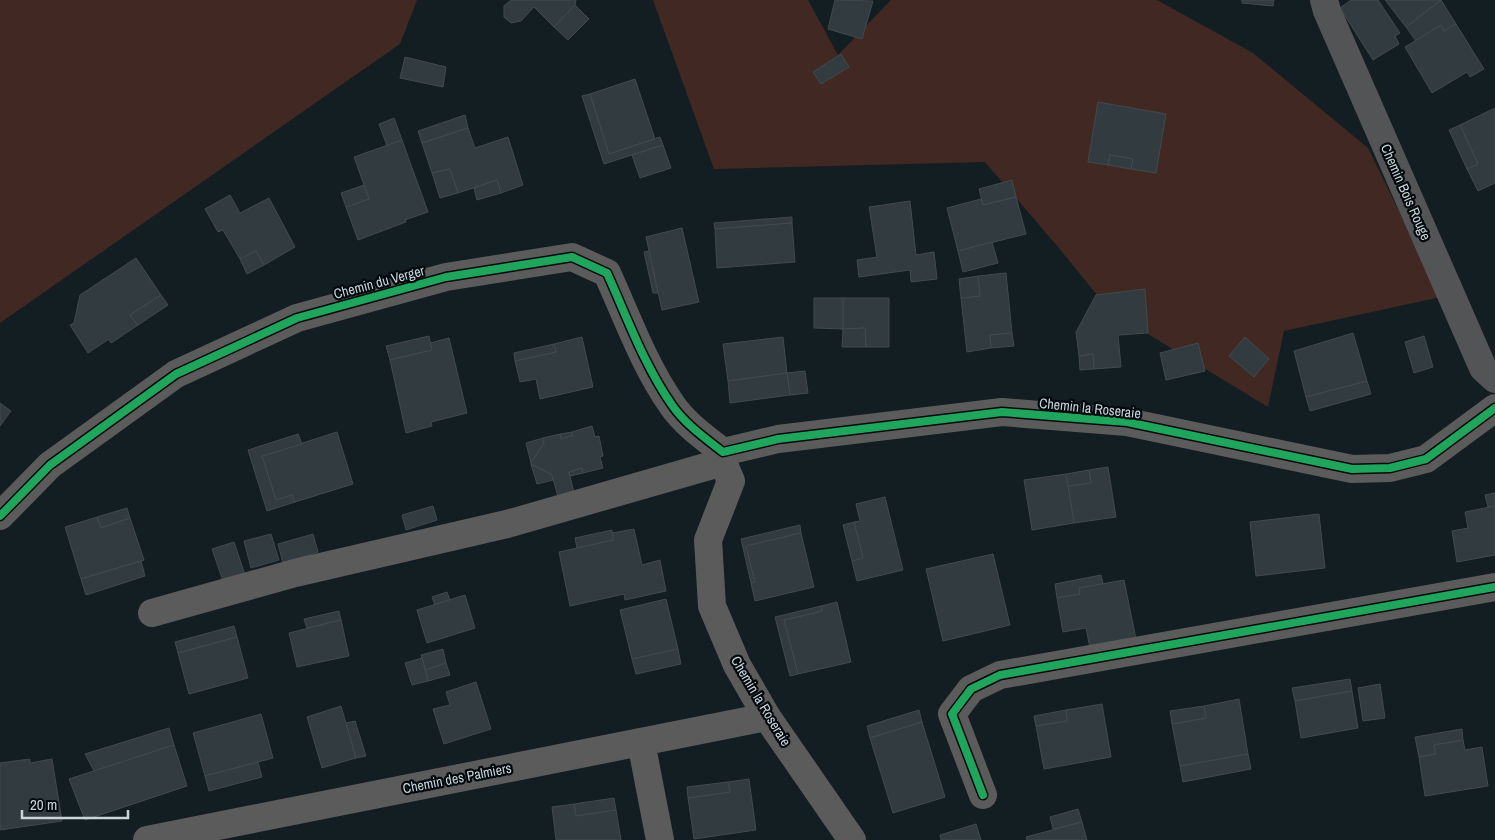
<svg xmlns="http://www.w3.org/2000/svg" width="1495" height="840" font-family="'Archivo Narrow',sans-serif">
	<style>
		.green { fill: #412823 }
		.building { fill: #323b3f; stroke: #414a4d }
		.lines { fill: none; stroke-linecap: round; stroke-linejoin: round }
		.street { stroke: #5c5b5b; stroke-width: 28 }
		.secondary { stroke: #535455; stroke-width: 28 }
		.cycleway-casing { stroke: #030a0d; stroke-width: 11 }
		.cycleway { stroke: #20a55d; stroke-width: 8 }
		.labels { text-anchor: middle; stroke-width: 4.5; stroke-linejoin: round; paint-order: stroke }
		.street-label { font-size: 14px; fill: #c9d5da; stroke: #030a0d }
	</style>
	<rect width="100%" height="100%" fill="#131e22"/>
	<g class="green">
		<path d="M0,0H417L400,44L0,323Z"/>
		<path d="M653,0H808L838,55L891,0H1157L1253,53L1368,148L1441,297L1284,331L1268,407L1110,311L1058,247L985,162L714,169Z"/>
	</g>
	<g class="building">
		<path d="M511,0H576L575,5L554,27L534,7L521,21L511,23L504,17V6Z"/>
		<path d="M835,0L873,1L862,39L828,29Z"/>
		<path d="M1242,0H1274L1273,6L1242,3Z"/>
		<path d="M1351,0H1378L1400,33L1395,36L1399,44L1373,60L1340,8Z"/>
		<path d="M1385,0H1441L1406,27Z"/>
		<path d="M1441,0L1456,24L1444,31L1441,25L1416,41L1406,27Z"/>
		<path d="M575,5L589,19L568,40L554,27Z"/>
		<path d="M1456,24L1484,69L1470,77L1467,72L1432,93L1405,47L1441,25L1444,31Z"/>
		<path d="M841,54L849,67L821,84L813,72Z"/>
		<path d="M405,57L446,67L443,87L400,78Z"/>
		<path d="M635,79L655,139L609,154L590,94Z"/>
		<path d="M590,94L609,154L660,137L663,145L604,164L582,96Z"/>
		<path d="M1098,102L1166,114L1156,173L1131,169L1133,159L1110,155L1108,165L1088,162Z"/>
		<path d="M1495,108V183L1478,191L1467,169L1478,164L1460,125Z"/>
		<path d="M465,115L468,128L422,143L418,131Z"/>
		<path d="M394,118L402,140L387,146L379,124Z"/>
		<path d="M1460,125L1478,164L1467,169L1449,130Z"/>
		<path d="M468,128L475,148L508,137L523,185L501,193L497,180L458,193L450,169L432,173L422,143Z"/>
		<path d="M402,140L428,212L405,220L406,222L358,240L346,207L369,199L354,157Z"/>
		<path d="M663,145L671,168L640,178L632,155Z"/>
		<path d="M1110,155L1133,159L1131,169L1108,165Z"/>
		<path d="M450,169L458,193L440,198L432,173Z"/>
		<path d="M497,180L501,193L477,200L474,188Z"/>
		<path d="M1012,180L1016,197L983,205L979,189Z"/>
		<path d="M364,185L369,199L346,207L341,193Z"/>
		<path d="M230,195L240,213L269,198L295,247L264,265L256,251L240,259L223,230L218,232L205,209Z"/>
		<path d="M1016,197L1026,234L958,251L947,208L981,199L983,205Z"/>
		<path d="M910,201L916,255L934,252L937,279L911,282L910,270L859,277L857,260L877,257L869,207Z"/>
		<path d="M792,217V223L715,229L714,223Z"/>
		<path d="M792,223L795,262L717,268L715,229Z"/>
		<path d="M682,228L699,302L662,310L646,237Z"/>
		<path d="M992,242L998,263L963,272L958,251Z"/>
		<path d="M256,251L264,265L247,274L240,259Z"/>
		<path d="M649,251L658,293H653L644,252Z"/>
		<path d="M136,258L161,295L130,315L138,325L111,343L109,339L88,353L70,325L74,323L80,295Z"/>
		<path d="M1006,273L1012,333L990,335L991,348L967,352L961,298L980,296L978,276Z"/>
		<path d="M978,276L980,296L961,298L959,279Z"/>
		<path d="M1145,289L1148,333L1118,335L1121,367L1094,369L1093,354L1079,356L1076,332L1096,295Z"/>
		<path d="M161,295L168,305L138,325L130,315Z"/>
		<path d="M814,298H843V329L814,328Z"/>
		<path d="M843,298H889V347H866L865,328L843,329Z"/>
		<path d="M865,328L866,347H842L843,329Z"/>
		<path d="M1012,333L1014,346L991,348L990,335Z"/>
		<path d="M1353,333L1367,381L1306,397L1294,351Z"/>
		<path d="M429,336L432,350L390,360L386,346Z"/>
		<path d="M1424,336L1433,367L1414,373L1405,342Z"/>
		<path d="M582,337L593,387L540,399L536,379L520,382L515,361L556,352L554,344Z"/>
		<path d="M783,337L787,373L728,381L723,344Z"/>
		<path d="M1245,337L1269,359L1254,377L1229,356Z"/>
		<path d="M449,338L467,413L431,422L432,426L406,433L390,360L432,350L430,343Z"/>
		<path d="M1198,343L1205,371L1166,380L1160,353Z"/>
		<path d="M554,344L556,352L515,361L514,353Z"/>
		<path d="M1093,354L1094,369L1080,370L1079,356Z"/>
		<path d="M805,371L808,393L790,395L787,373Z"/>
		<path d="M787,373L790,395L730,403L728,381Z"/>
		<path d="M1367,381L1371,394L1310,411L1306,397Z"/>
		<path d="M0,403L11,411L0,426Z"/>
		<path d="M592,426L595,437L599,436L603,456L600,457L603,468L583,473L582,468L569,472L574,493L558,497L552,475L531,464V463L544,443L543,438L560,434L561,439L573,435L572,432Z"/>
		<path d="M337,432L353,484L295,502L292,495L276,500L262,456Z"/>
		<path d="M572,432L573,435L561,439L560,434Z"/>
		<path d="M298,434L302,444L262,456L276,500L292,495L295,502L267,511L248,450Z"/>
		<path d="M543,438L544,443L531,463L526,443Z"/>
		<path d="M531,464L552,475L553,480L537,484Z"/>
		<path d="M1108,467L1116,517L1074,523L1068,486L1091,483L1089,470Z"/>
		<path d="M582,468L583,473L570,476L569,472Z"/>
		<path d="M1089,470L1091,483L1068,486L1066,474Z"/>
		<path d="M1066,474L1074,523L1032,530L1024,480Z"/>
		<path d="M1495,493V506L1488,507L1485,495Z"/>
		<path d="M885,497L903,570L857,581L852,561L863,558L854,522L860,521L856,504Z"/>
		<path d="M433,506L437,520L406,530L402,515Z"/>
		<path d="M1495,506V555L1457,562L1452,531L1468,528L1465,512Z"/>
		<path d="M127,508L130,518L101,528L97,517Z"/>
		<path d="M1319,514L1325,568L1256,576L1250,522Z"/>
		<path d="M97,517L101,528L130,518L144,560L81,579L65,527Z"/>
		<path d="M854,522L863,558L852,561L843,525Z"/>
		<path d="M800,525L801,533L746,546L755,582L751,583L741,539Z"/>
		<path d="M634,529L642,565L660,560L666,591L625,600L624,594L570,606L559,552L613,540L612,533Z"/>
		<path d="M612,530L613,540L577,548L575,538Z"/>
		<path d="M801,533L814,587L755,601L751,583L755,582L746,546Z"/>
		<path d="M271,534L279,560L251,568L244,541Z"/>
		<path d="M313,534L318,552L283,563L278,544Z"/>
		<path d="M234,542L245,575L223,581L212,549Z"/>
		<path d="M993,554L1010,625L943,641L926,569Z"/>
		<path d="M141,561L145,576L86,595L81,579Z"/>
		<path d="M1101,575L1103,584L1079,588L1080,594L1057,598L1055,584Z"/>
		<path d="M1124,580L1136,639L1090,648L1086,628L1063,632L1057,598L1080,594L1079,588Z"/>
		<path d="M447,592L450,600L435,605L432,597Z"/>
		<path d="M465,595L475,628L427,643L417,610Z"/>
		<path d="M666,599L678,649L632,659L620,610Z"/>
		<path d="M837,602L851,662L798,674L784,620L822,611L821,606Z"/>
		<path d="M821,606L822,611L784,620L798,674L790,676L775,617Z"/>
		<path d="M339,611L341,620L307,628L304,619Z"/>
		<path d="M341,620L349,656L297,667L289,633Z"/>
		<path d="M234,626L237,637L178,653L175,642Z"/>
		<path d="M237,637L248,678L189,694L178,653Z"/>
		<path d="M443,649L446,663L426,670L421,655Z"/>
		<path d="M678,649L681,664L636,674L632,659Z"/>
		<path d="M422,658L428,681L412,685L405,663Z"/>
		<path d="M446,663L450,675L428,681L426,670Z"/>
		<path d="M1350,679L1352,691L1295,701L1292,688Z"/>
		<path d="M476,682L491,729L444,744L433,709L450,705L446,692Z"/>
		<path d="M1380,684L1385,718L1363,721L1358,688Z"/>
		<path d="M1352,691L1358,728L1301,738L1295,701Z"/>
		<path d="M1239,699L1248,754L1180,766L1172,724L1206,718L1204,706Z"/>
		<path d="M1102,704L1111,757L1044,769L1036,726L1067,721L1066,710Z"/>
		<path d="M341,706L356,758L322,768L307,717Z"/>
		<path d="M1204,706L1206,718L1172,724L1170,711Z"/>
		<path d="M919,710L922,722L870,738L867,726Z"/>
		<path d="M1066,710L1067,721L1036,726L1034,716Z"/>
		<path d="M261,714L273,758L205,776L193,733Z"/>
		<path d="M355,721L366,756L356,758L346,723Z"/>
		<path d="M922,722L945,797L893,813L870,738Z"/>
		<path d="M169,728L174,745L94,771L85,754Z"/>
		<path d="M1462,729L1463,740L1434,745L1436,754L1419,757L1415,737Z"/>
		<path d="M1463,740L1465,750L1482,747L1488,786L1425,796L1419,757L1436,754L1434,745Z"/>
		<path d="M174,745L187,786L85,820L69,779Z"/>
		<path d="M1248,754L1251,769L1183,782L1180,766Z"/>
		<path d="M30,759V763L52,759L62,821L0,830V763Z"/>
		<path d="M258,762L262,777L209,791L205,776Z"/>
		<path d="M749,779L756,830L694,839L688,798L730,792L728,782Z"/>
		<path d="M728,782L730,792L688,798L687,787Z"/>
		<path d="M614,798L616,810L576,816L574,804Z"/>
		<path d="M574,804L576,816L616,810L621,840H556L552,807Z"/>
		<path d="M1078,809L1082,822L1053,829L1050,817Z"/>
		<path d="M1082,822L1087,840H1027L1026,837Z"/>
		<path d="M976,824L981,840H941L940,835Z"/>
	</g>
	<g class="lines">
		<g class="street">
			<path d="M723,452L778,439L1002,412L1127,422L1352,469L1390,468L1426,459L1495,408"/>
			<path d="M723,452V462L731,481L708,540L712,606L737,665L767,717L852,840"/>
			<path d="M0,516L50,465L176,374L297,318L446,277L572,257L607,273C627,317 644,365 672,405C685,424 705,438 723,452"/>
			<path d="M152,613L295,573L507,524L723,462"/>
			<path d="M641,742L660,840"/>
			<path d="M983,795L952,714L971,689L1000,675L1495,587"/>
			<path d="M147,840L767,717"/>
		</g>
		<path class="secondary" d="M1324,0L1327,11L1483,368L1495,379"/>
		<defs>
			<g id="cycleway">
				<path d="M0,516L50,465L176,374L297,318L446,277L572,257L607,273C627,317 644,365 672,405C685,424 705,438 723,452L778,439L1002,412L1127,422L1352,469L1390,468L1426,459L1495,408"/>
				<path d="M983,795L952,714L971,689L1000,675L1495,587"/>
			</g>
		</defs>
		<use href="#cycleway" class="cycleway-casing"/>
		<use href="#cycleway" class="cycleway"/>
	</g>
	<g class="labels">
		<g class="street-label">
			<text transform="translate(1406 192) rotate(66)" y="5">Chemin Bois Rouge</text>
			<text transform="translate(379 282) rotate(-15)" y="5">Chemin du Verger</text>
			<text transform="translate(1090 408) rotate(6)" y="5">Chemin la Roseraie</text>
			<text transform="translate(761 701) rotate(59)" y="5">Chemin la Roseraie</text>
			<text transform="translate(457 778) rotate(-11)" y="5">Chemin des Palmiers</text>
		</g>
	</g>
	<path d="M22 810v8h106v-8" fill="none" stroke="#c9d5da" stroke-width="2.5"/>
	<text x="30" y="810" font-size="15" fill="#c9d5da" stroke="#030a0d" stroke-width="4" paint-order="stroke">20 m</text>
</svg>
